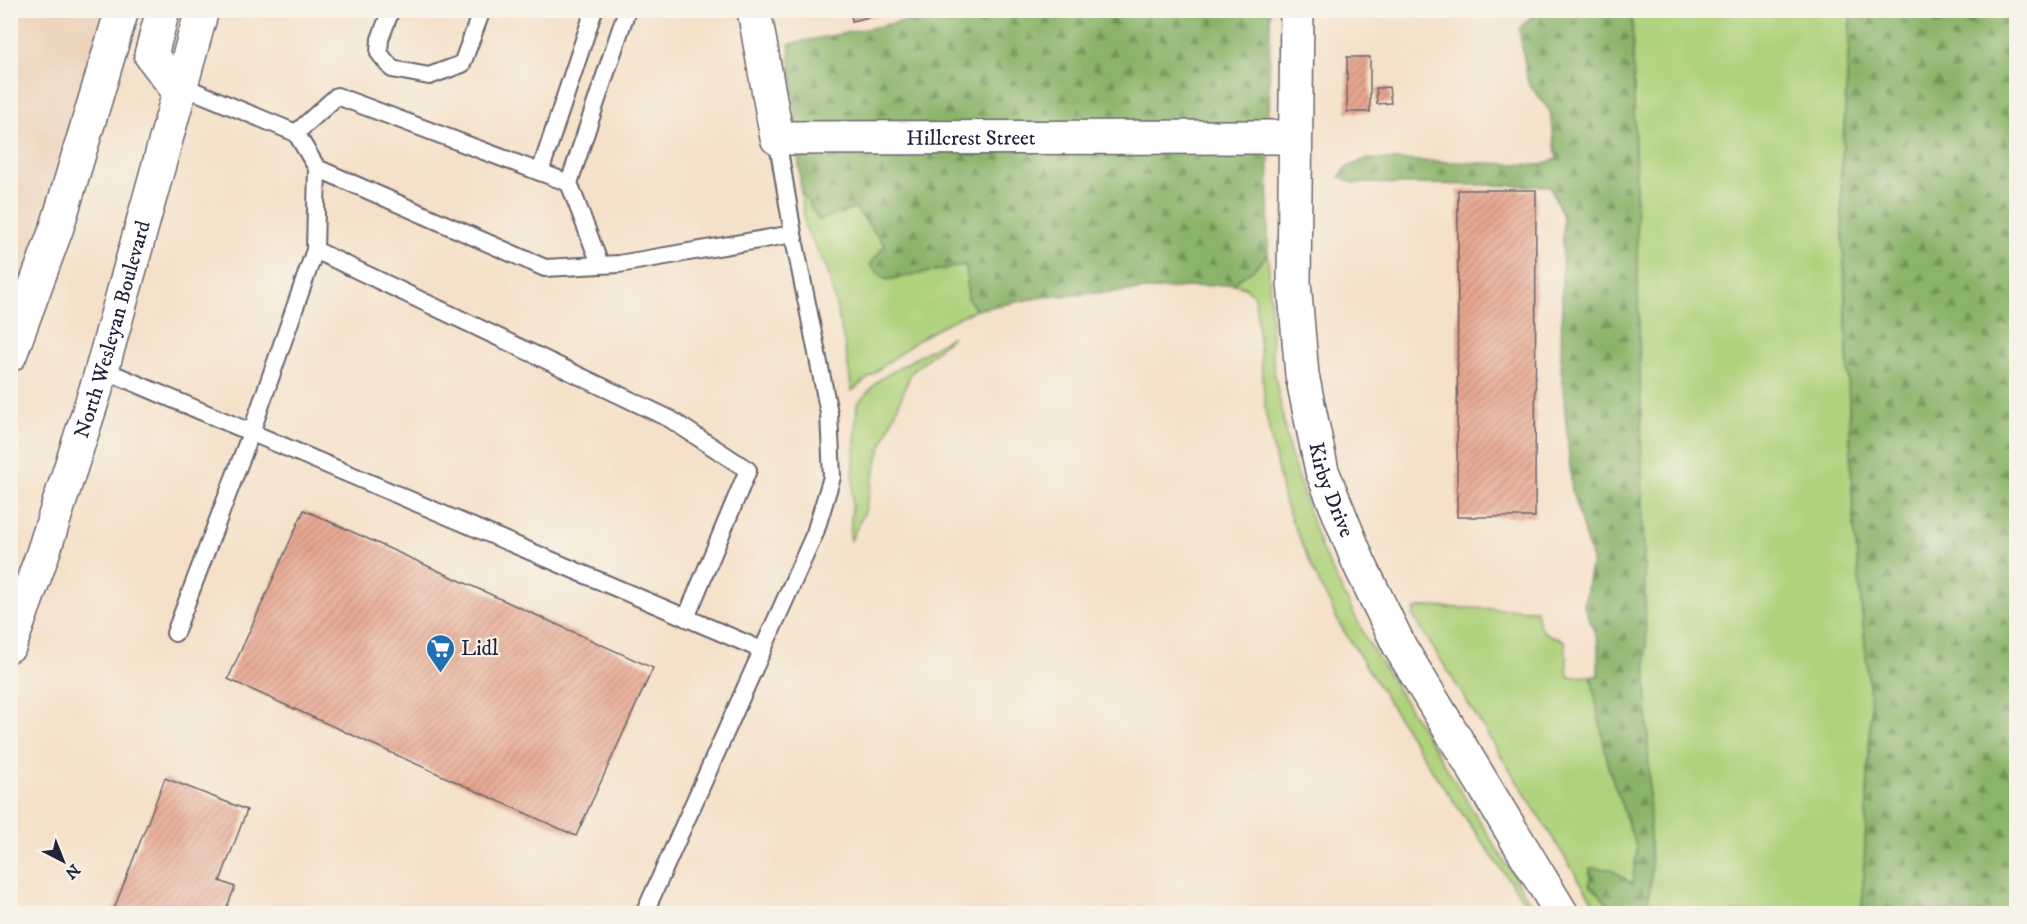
<svg xmlns="http://www.w3.org/2000/svg" width="2027" height="924" font-family="'IM FELL DW Pica',serif">
	<style>
		.built { fill: #ecd2b9 }
		.green { fill: #afd27b; stroke: #687a5b; stroke-width: 1.5 }
		.forest { fill: url(#forest-firs); stroke: #566b53; stroke-width: 1.5 }
		.building { fill: url(#building-hatch) }
		.lines { fill: none; stroke-linecap: round; stroke-linejoin: round }
		.lane-casing { stroke: #6c656d; stroke-width: 20 }
		.street-casing { stroke: #6c656d; stroke-width: 36 }
		.secondary-casing { stroke: #6c656d; stroke-width: 36 }
		.highway-casing { stroke: #6c656d; stroke-width: 36 }
		.lane { stroke: #fff; stroke-width: 16 }
		.street { stroke: #fff; stroke-width: 33 }
		.secondary { stroke: #fff; stroke-width: 33 }
		.highway { stroke: #fff; stroke-width: 33 }
		.labels { text-anchor: middle; stroke-width: 4.5; stroke-linejoin: round; paint-order: stroke }
		.street-label { font-size: 21px; fill: #22223b; stroke: #f7f3e8 }
		.poi-label { font-size: 21px; fill: #22223b; stroke: #f7f3e8; text-anchor: start }
	</style>
	<defs>
		<pattern id="forest-firs" width="22" height="20" patternUnits="userSpaceOnUse" patternTransform="scale(1.5)"><rect width="22" height="20" fill="#8bb46b"/><path d="M5 1l3.5 6h-7zM16 11l3.5 6h-7z" fill="#719259"/></pattern>
		<pattern id="building-hatch" width="6" height="6" patternUnits="userSpaceOnUse" patternTransform="scale(1.5)"><rect width="6" height="6" fill="#e7a68f"/><path d="M-1 1l2-2M0 6l6-6M5 7l2-2" fill="none" stroke="#bb8776"/></pattern>
	</defs>
	<rect width="100%" height="100%" fill="#f7f3e8"/>
	<filter id="ink" filterUnits="userSpaceOnUse"><feTurbulence type="fractalNoise" baseFrequency=".0167" numOctaves="2"/><feDisplacementMap in="SourceGraphic" scale="12" xChannelSelector="R" yChannelSelector="G"/><feConvolveMatrix kernelMatrix="1 2 1 2 8 2 1 2 1" color-interpolation-filters="sRGB"/></filter>
	<filter id="wash" filterUnits="userSpaceOnUse"><feTurbulence type="fractalNoise" baseFrequency=".008" numOctaves="4" result="noise"/><feDisplacementMap in="SourceGraphic" scale="24" xChannelSelector="R" yChannelSelector="G"/><feGaussianBlur stdDeviation="1.35" result="paint"/><feColorMatrix in="noise" values="0 0 0 0 0 0 0 0 0 0 0 0 0 0 0 0 0 1.4 0 .05"/><feComposite in="paint" operator="in"/></filter>
	<g filter="url(#wash)">
		<rect width="100%" height="100%" fill="#f5e1c9"/>
		<path class="built" d="M11,11H120L11,335Z"/>
		<g class="green">
			<path d="M1632,11H1851L1841,178L1853,515L1871,708L1862,913H1646L1651,879Z"/>
			<path d="M801,191L820,220L855,207L885,245L886,280L966,265L968,298L976,310C927,329 892,358 852,391L844,341L828,271L805,227Z"/>
			<path d="M1268,254L1273,365L1289,450L1321,548L1368,642L1533,907L1535,913H1532L1429,766L1340,625L1313,570L1285,504L1266,415L1255,297L1245,287L1233,284L1256,267Z"/>
			<path d="M953,336L911,373L880,451L865,511L850,542L857,404L880,379Z"/>
			<path d="M1424,607L1536,610C1539,633 1544,634 1565,641L1568,677L1591,676L1609,769L1637,849L1632,884L1610,869H1590V885L1617,913H1600L1413,616L1415,609Z"/>
		</g>
		<g class="forest">
			<path d="M956,11H1270L1268,254L1256,267L1233,284L1042,297L976,310L968,298L966,265L886,280L870,265L885,245L855,208L819,220L801,191L789,44Z"/>
			<path d="M1533,11H1632L1651,879L1646,913H1617L1590,885V868L1611,869L1632,884L1637,849L1609,769L1591,676H1598V641L1584,606L1592,560L1572,491L1561,364L1563,217L1550,186L1354,183L1339,177L1346,168L1366,159L1540,165L1557,159L1550,111L1528,83L1519,29L1534,14Z"/>
			<path d="M1851,11H2016V913H1862L1871,708L1853,515L1841,178Z"/>
		</g>
		<g id="blocks">
			<g class="building">
				<path d="M850,10H894V11L852,21Z"/>
				<rect x="1347" y="57" width="23" height="55"/>
				<path d="M1389,87L1391,103L1377,104L1376,88Z"/>
				<path d="M1458,190H1536L1535,517H1457Z"/>
				<path d="M304,510L653,668L576,836L228,679Z"/>
				<path d="M165,778L247,810L220,881L235,887L224,914H112Z"/>
			</g>
		</g>
	</g>
	<g filter="url(#ink)">
		<use href="#blocks" fill-opacity="0" stroke="#6c656d" stroke-width="1.5"/>
		<g class="lines">
			<defs>
				<g id="lane">
					<path d="M391,10L380,39L379,53L392,69L429,76L462,64L482,10"/>
					<path d="M175,83L296,133L317,168L545,268L619,264L793,234"/>
					<path d="M296,133L337,96L569,183L600,264"/>
					<path d="M540,172L594,10"/>
					<path d="M569,183L627,10"/>
					<path d="M315,250L670,419L748,470L686,618"/>
					<path d="M102,369L762,650"/>
					<path d="M175,633L251,433L315,250L317,168"/>
					<path d="M644,914L815,533L832,477L829,413L793,234L777,138"/>
				</g>
				<g id="street">
					<path id="s1" d="M754,10L777,138L1295,137"/>
				</g>
				<g id="secondary">
					<path id="s2" d="M1297,10L1294,282L1302,375L1322,471L1359,563L1400,647L1562,914"/>
				</g>
				<g id="highway">
					<path d="M163,10L151,55L180,93"/>
					<path d="M10,355L57,227L122,10"/>
					<path id="s3" d="M10,645L42,556L99,380L202,10"/>
				</g>
			</defs>
			<use href="#lane" class="lane-casing"/>
			<use href="#street" class="street-casing"/>
			<use href="#secondary" class="secondary-casing"/>
			<use href="#highway" class="highway-casing"/>
			<use href="#lane" class="lane"/>
			<use href="#street" class="street"/>
			<use href="#secondary" class="secondary"/>
			<use href="#highway" class="highway"/>
		</g>
	</g>
	<defs>
		<symbol id="supermarket-pin" viewBox="-11 -11 22 30"><path d="M0 17L-7.5 6A9.5 9.5 0 1 1 7.5 6Z" fill="#1f6fb2" stroke="#f7f3e8"/><path d="M-6-5.5h2.5l.6 2H6L4.5 2H-2.5L-4.4-4H-6ZM-1.5 3.2a1.3 1.3 0 1 0 .1 0ZM3 3.2a1.3 1.3 0 1 0 .1 0Z" fill="#fff"/></symbol>
	</defs>
	<g fill-rule="evenodd">
		<use href="#supermarket-pin" x="424" y="632" width="33" height="45"/>
	</g>
	<g class="labels">
		<g class="street-label">
			<text dy="7" stroke="none"><textPath href="#s1" startOffset="324">Hillcrest Street</textPath></text>
			<text dy="7" stroke="none"><textPath href="#s3" startOffset="332">North Wesleyan Boulevard</textPath></text>
			<text dy="7" stroke="none"><textPath href="#s2" startOffset="484">Kirby Drive</textPath></text>
		</g>
		<g class="poi-label">
			<text x="461" y="655">Lidl</text>
		</g>
	</g>
	<rect width="2027" height="924" fill="none" stroke="#f7f3e8" stroke-width="36"/>
	<g transform="translate(63 861) rotate(138)" stroke="#f7f3e8" stroke-width="4.5" paint-order="stroke">
	<path d="M0-4.5L10 22L0 15L-10 22Z" fill="#22223b"/>
	<text y="-9" font-size="16" font-weight="bold" text-anchor="middle" fill="#22223b">N</text>
	</g>
</svg>
